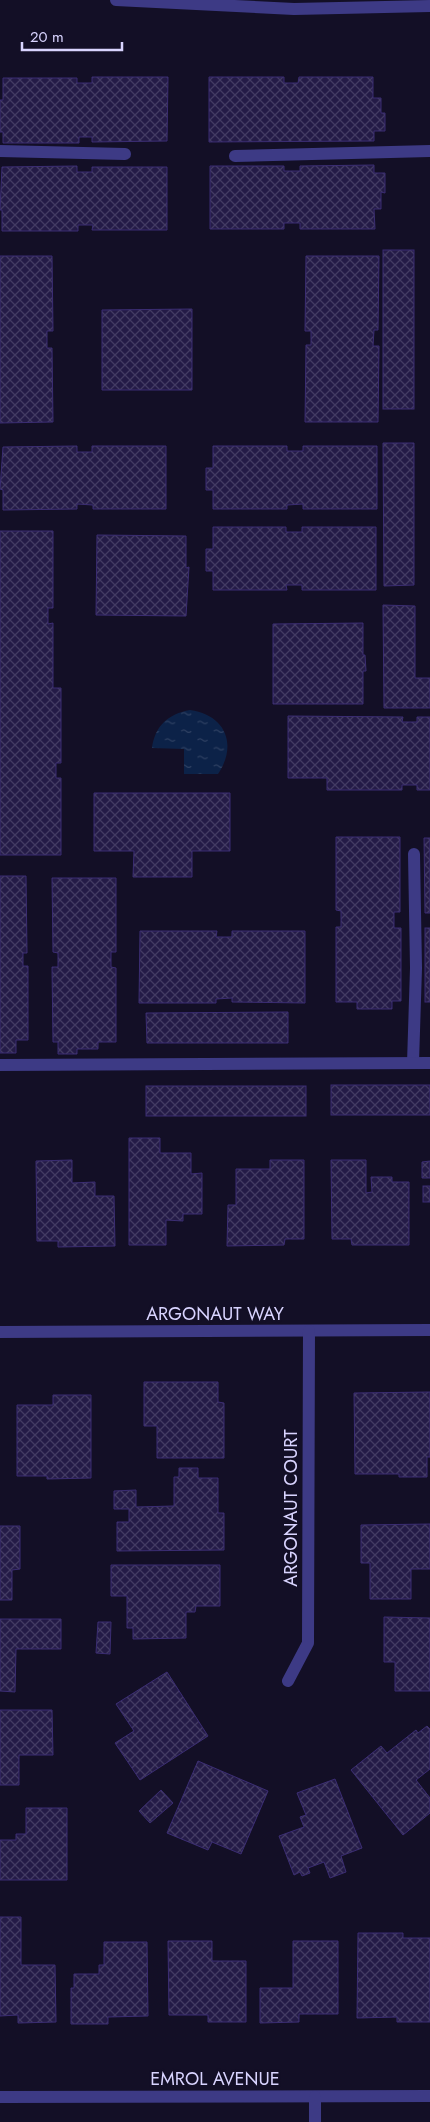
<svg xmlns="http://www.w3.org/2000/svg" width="430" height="2122" font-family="Jost,sans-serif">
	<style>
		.water { fill: url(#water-ripples) }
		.building { fill: url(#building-cross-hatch); stroke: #3b2d73 }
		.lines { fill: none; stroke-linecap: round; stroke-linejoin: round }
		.minor { stroke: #3d3a85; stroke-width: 12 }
		.labels { text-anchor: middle; stroke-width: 4.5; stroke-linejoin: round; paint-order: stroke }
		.street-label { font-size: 18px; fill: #d9d4ff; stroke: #130f26 }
	</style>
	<defs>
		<pattern id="water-ripples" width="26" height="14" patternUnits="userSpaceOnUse" patternTransform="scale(1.25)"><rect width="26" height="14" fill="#0c2248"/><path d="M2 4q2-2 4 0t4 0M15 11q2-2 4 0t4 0" fill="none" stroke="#2f4163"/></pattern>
		<pattern id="building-cross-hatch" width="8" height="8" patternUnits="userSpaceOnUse" patternTransform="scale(1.25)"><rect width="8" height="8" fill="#241b47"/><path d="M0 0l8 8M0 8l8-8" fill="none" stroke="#433b63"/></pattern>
	</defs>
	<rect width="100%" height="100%" fill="#130f26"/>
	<path class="water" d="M190,710C225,715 238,744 218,774H184V749L152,748C155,726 168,714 190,710Z"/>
	<g class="building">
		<path d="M92,77H168L167,141L92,142V137H79V143H3V132H0V100H3V78H77V83H92Z"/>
		<path d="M209,77H284V83H298L299,77H373V98H381V113H385V131H374V141L209,142Z"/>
		<path d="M374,165V173H385V193L381,192V209H374L375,229H300V223H284V229H210V166H284V171H300V166Z"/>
		<path d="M77,166V172H92V167H167V230H92L93,225H78V231H2V210H0L2,167Z"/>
		<rect x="383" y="250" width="31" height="159"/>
		<path d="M0,256H52L53,331H47V348H52L53,422L0,423Z"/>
		<path d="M306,256H379L378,330H374L373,346H379L378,422H305L306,345H311V331H305Z"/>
		<path d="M192,309V390H102V310Z"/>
		<path d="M383,443H414V585L384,586Z"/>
		<path d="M77,446V452H92V446H166V509H93V505L77,504V509L3,510V490L0,489L3,447Z"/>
		<path d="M213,446H287V451H303V446H377V509H303V504L287,505V509H213V490H206V468H213Z"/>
		<path d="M213,527H286V532H302V527H376V590H302V585H286L287,590H213V571H206V549H213Z"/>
		<path d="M0,531H53V608H48V624L53,623V688H61V763H56V778H61V855H0Z"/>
		<path d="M97,535L186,536V568L189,567L186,616L96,615Z"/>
		<path d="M383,605L415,606V678H430V708H384Z"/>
		<path d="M363,623V655H365L366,671H363V704H273V624Z"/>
		<path d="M288,716L403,717L402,722H417V717H430V790H417V785H402V790H327V778H288Z"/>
		<path d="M94,793H230V851H192V877H133L134,851H94Z"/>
		<path d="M336,837H400V912H394V928H401V1001H392V1009H357V1002H336V927H341V911L336,910Z"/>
		<path d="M424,838H430V913H425Z"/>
		<path d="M0,876H26L27,953H23V966H28V1040H16V1053H0Z"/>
		<path d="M52,878H116V952H111V967L116,968V1042H98V1049H77V1054H58V1042H53L52,967H58V953L53,952Z"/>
		<rect x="425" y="928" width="5" height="74"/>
		<path d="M140,931H217L216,937H232V931H305V1003L232,1002V998L216,999V1003H139Z"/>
		<path d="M288,1012V1043H147L146,1013Z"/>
		<rect x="331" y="1085" width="99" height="30"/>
		<rect x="146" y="1086" width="160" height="30"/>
		<path d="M129,1138H160V1153H191V1174L202,1173V1214H183V1221L166,1220V1245H129Z"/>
		<path d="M72,1160V1183L95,1182V1196H114L115,1246L58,1247V1241H37L36,1161Z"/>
		<path d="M270,1160H304V1239H285L284,1245L227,1246L228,1205H236V1169H270Z"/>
		<path d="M331,1160H366V1193L372,1192L371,1177H392V1182H409V1245H352L351,1239H332Z"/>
		<path d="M430,1161V1178H422V1162Z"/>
		<rect x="423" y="1186" width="7" height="16"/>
		<path d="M144,1382H218V1402L224,1403V1458H157V1426H144Z"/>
		<path d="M430,1392V1457H427V1477H399V1474H355L354,1393Z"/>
		<path d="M53,1395H91V1478L47,1479V1476H17V1405H53Z"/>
		<path d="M179,1468H198V1478H218V1513H224V1550L117,1551V1522H129V1509H114V1491L136,1490V1507L174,1506V1477H179Z"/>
		<path d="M430,1524V1569H411V1599H370V1563H361V1525Z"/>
		<path d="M0,1526H20V1569L12,1570V1600H0Z"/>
		<path d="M111,1565H220V1606H196L195,1612H186V1638L133,1639V1628H127V1596H111Z"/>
		<path d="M384,1617L430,1618V1691H395V1662H384Z"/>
		<path d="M0,1619H61V1649H16L15,1692L0,1691Z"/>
		<path d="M98,1622H111L110,1654L96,1653Z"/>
		<path d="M167,1672L208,1736L140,1780L115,1743L134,1731L116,1704Z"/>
		<path d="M0,1710H52L53,1755H19V1785H0Z"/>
		<path d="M427,1726L430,1729V1769L416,1780L430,1798V1813L403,1835L351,1770L381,1746L387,1753L416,1730L418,1733Z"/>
		<path d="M198,1761L268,1791L241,1854L212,1842L208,1850L167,1833Z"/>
		<path d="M335,1779L362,1848L341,1856L346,1872L330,1878L324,1862L308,1868L310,1873L302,1876L300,1872L294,1875L279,1836L304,1827L300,1817L306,1815L297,1793Z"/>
		<path d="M161,1790L173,1803L150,1823L139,1811Z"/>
		<path d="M26,1808H67V1880H0V1840H16V1834H26Z"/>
		<path d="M0,1917H21V1965H55L56,2022L18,2023V2015L0,2016Z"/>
		<path d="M358,1933H403V1938H430V2022H397V2017L357,2018Z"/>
		<path d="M168,1941H212V1961H246V2022H208V2015H169Z"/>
		<path d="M293,1941H338V2014H299V2022L260,2023V1988H293Z"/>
		<path d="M104,1942H147L148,2016L108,2017V2024H71V1988H74V1974H99V1965H104Z"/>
	</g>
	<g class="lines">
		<g class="minor">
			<path d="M116,0L294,9L430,6"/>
			<path d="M0,151L125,154"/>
			<path d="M235,156L430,151"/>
			<path d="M413,1063L416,968L414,854"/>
			<path d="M0,1065L430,1063"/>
			<path d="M0,1332L430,1330"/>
			<path d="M288,1681L308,1643L309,1331"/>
			<path d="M0,2097L430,2096"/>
			<path d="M315,2122V2097"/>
		</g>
	</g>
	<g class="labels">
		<g class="street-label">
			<text x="215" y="1320">ARGONAUT WAY</text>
			<text transform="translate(291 1508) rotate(-90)" y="6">ARGONAUT COURT</text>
			<text x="215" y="2085">EMROL AVENUE</text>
		</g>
	</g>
	<path d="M22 42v8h100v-8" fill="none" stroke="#d9d4ff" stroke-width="2.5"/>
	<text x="30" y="42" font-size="15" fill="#d9d4ff" stroke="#130f26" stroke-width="4" paint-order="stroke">20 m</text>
</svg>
